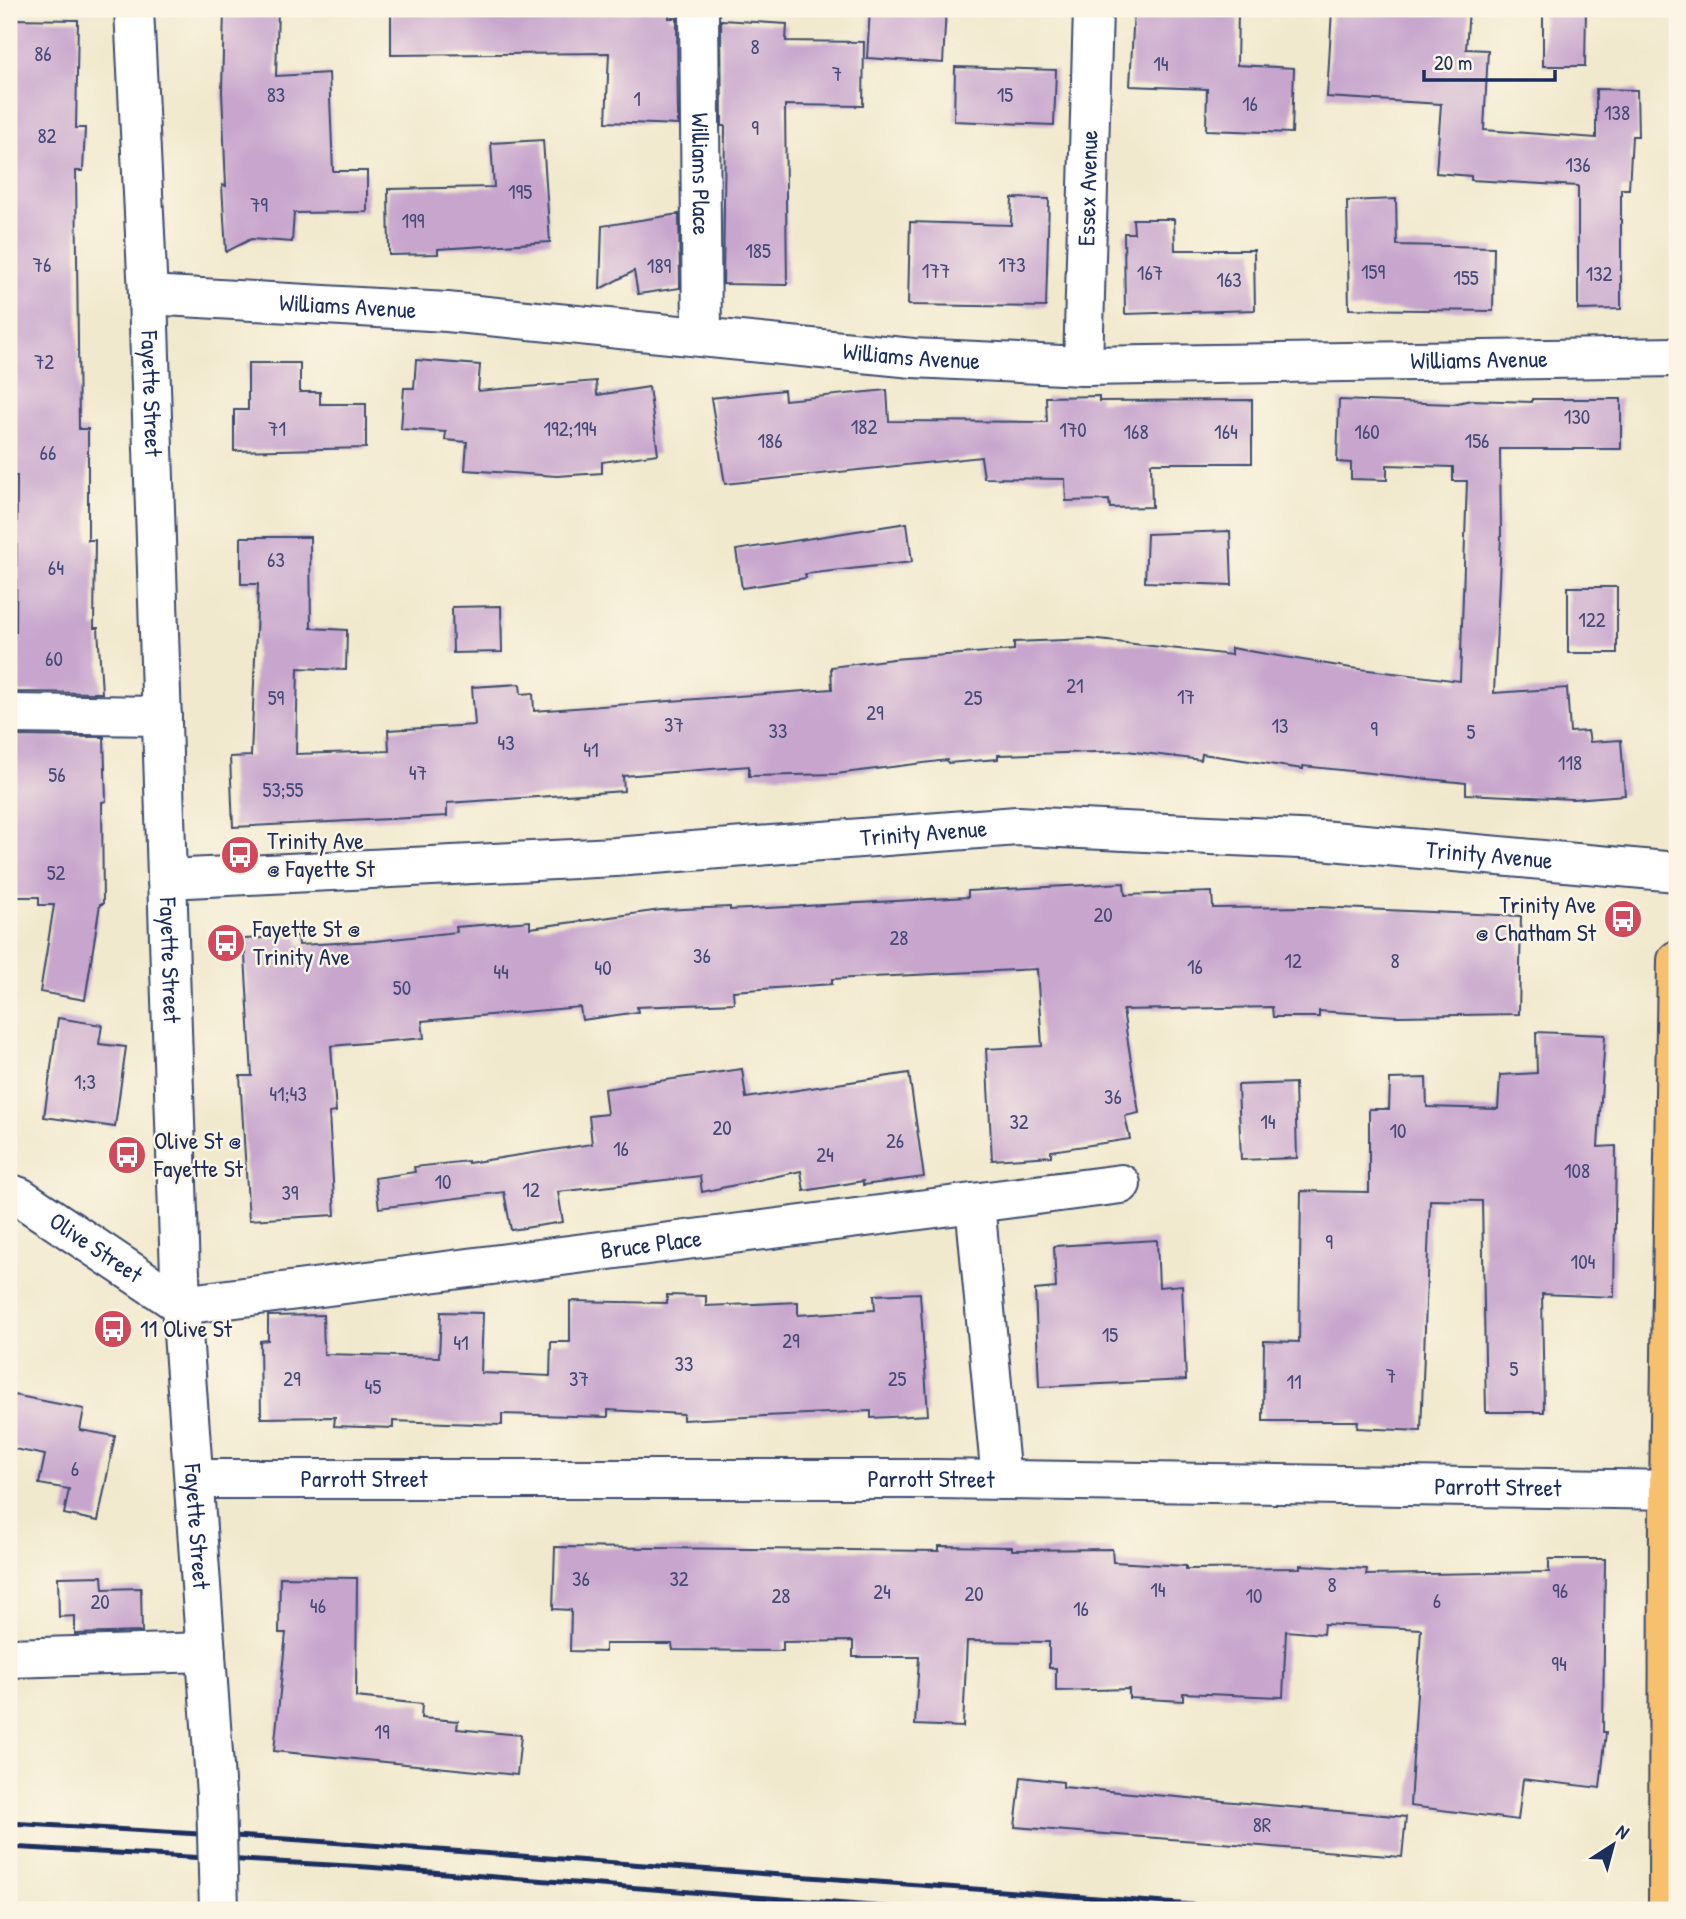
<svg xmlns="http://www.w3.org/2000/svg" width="1686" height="1919" font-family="'Patrick Hand',sans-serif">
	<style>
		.building { fill: #c7a5cd }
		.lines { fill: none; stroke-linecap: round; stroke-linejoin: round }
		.minor-casing { stroke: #3b4b6f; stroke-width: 42 }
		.major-casing { stroke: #3b4b6f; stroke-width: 42 }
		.minor { stroke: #fff; stroke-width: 38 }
		.major { stroke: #f7c06c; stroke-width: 38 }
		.rail { stroke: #1b2f5e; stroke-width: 5 }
		.minor-bridge-casing { stroke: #3b4b6f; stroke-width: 42; stroke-linecap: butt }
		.minor-bridge { stroke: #fff; stroke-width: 38 }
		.labels { text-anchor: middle; stroke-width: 5; stroke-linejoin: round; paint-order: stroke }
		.number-label { font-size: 21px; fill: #464c7a }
		.street-label { font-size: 24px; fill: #1b2f5e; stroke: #fcf5e5 }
		.poi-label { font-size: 24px; fill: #1b2f5e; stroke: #fcf5e5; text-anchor: start }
	</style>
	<rect width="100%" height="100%" fill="#fcf5e5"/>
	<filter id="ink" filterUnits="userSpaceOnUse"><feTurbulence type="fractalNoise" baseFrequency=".0143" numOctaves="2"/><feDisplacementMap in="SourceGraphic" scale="14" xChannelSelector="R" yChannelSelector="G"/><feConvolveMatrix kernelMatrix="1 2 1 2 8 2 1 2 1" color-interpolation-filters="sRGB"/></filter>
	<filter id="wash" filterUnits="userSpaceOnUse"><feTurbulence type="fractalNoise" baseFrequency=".00686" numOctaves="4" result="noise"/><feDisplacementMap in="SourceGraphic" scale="28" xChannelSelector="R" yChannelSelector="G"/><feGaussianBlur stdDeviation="1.57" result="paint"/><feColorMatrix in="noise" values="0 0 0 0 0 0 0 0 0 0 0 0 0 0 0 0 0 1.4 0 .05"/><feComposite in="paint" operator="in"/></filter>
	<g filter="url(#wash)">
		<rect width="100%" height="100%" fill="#f1e9cd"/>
		<g id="blocks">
			<g class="building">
				<path d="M224,9H278L276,76L329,73L333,171H367V212L294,213L292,242L251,239L226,252L222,185L226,186L222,92Z"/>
				<path d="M391,9H670L669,18H677L678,125L606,122L609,53L391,55Z"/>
				<path d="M870,9H946L943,63L867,58Z"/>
				<path d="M1134,9H1238L1237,65L1294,68L1292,133L1206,130L1207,89L1130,86Z"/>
				<path d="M1332,9H1469L1466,49L1488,50L1484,130L1596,138V89L1637,90L1638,136H1632L1629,189H1621V309L1578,310V186L1471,180V176L1436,173L1441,104L1327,97Z"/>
				<path d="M1543,9H1586L1585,66H1543Z"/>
				<path d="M9,19L78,20L76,128H85L83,171H76L79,429H88V540H95L94,628H98L102,693L9,692V632H16L17,476H9Z"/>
				<path d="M721,20L787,24L786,41L864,42L863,106L785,105L787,285L723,284L725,126H722Z"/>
				<path d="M955,67L1056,70L1054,125L954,121Z"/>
				<path d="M543,140L550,242L438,249V254L389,255L388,189L494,187L491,143Z"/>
				<path d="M1012,198L1049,199L1046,307L908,305L910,222L1011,225Z"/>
				<path d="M1396,199L1397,245L1494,247L1493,311L1349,309L1347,201Z"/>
				<path d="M679,214L680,288L638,294L634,271L600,289L602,226Z"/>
				<path d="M1133,219H1174L1175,250H1254L1255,310L1125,314L1124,233H1134Z"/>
				<path d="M416,360L480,365L478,391L596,381L597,395L649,387L658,454L602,462V473L557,476L465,470L467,442L445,440L446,432L401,429L404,388H414Z"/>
				<path d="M248,363H300V392H320V404H366V448L234,451V410H248Z"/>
				<path d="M784,390L785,400L887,390L889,421L1047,422L1046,397L1099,396V401L1252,400V463H1151L1152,507L1110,508L1109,500L1066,501L1065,479L984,478L981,457L725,484L711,398Z"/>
				<path d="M1532,399H1621V449H1500L1501,536L1494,693L1567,688L1570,732L1588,731L1590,742L1621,740L1625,795L1573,799L1466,794V783L1303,766V769L1202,754L1201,760L1127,751L998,755V759L948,763L947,760L836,774L749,776V766L623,776L624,791L447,803V816L233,827L230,757L251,756L258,584H241V537H310L311,628L347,630L346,670L298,668L296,754L389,751L388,730L475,725L472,687L520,684L521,694L533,693L534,711L832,689L831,667L893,659L1014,650V642L1090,639L1231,655V648L1351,668L1460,681L1467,481H1453V467L1387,465V480L1351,479V463L1337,462L1339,400L1453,404L1471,400L1532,402Z"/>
				<path d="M907,523L912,562L805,574L806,578L742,588L736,550Z"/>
				<path d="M1230,531L1232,585L1145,582L1147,534Z"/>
				<rect x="1568" y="587" width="49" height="66"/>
				<path d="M501,606L502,652L453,653L452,607Z"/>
				<path d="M9,736L104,737L106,801L102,802L103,904H100L85,1000L40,992L54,905H39V897H9Z"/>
				<path d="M1124,883L1125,895L1212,892L1213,908L1318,907L1521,916L1519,1014L1398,1016L1319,1011V1017H1273L1272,1007L1123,1010L1139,1113L1125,1116L1130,1139L1051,1151V1156L992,1160L986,1049L1042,1046L1037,969L832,979V984L733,991L734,1003L637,1007L638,1012L582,1020L580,1007L422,1021L424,1038L331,1046L336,1112L329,1113L335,1215L249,1220L240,1076H252L244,939L298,936L299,945L375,941L457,932L456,927L530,921V928L661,910L730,907V910L968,897V891Z"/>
				<path d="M58,1018L102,1025L99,1044L126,1047L115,1127L44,1117Z"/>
				<path d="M1536,1032L1605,1035L1598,1147L1616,1146L1614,1297L1542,1294L1544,1412H1486L1482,1201L1430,1200L1421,1431L1357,1428L1358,1421H1263L1264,1341L1299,1342L1301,1191L1369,1192V1109H1389L1390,1079L1426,1078L1427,1107L1498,1109L1500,1075L1537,1073Z"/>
				<path d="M742,1069L746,1098L909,1073L924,1177L863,1185V1181L804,1191L801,1171L702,1192L700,1176L558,1192L563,1222L511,1230L504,1192L379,1208L375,1178L415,1172L414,1167L468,1161V1163L592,1144L589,1116L607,1114L604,1089Z"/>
				<path d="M1295,1083L1297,1158L1241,1160L1238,1085Z"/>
				<path d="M1157,1240L1159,1287L1182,1285L1186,1380L1039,1387L1035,1290L1056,1288L1054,1246Z"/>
				<path d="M920,1293L928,1415L871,1418V1411L683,1420V1414L608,1410V1417L502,1414V1425L393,1421V1428L334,1426L335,1417L261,1418L260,1341L268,1340V1316L323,1315L324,1354L439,1357L441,1312L483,1313L481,1373L550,1376L551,1342H570V1301L667,1303V1295L706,1296V1306L798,1302V1315L875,1310L874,1295Z"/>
				<path d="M9,1394L84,1409L80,1430L115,1436L98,1521L64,1514L69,1489L39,1484L45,1455L9,1448Z"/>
				<path d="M939,1546L1012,1547V1550L1112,1549L1113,1562L1186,1566V1569L1300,1568V1565L1367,1569L1366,1575L1549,1572V1559H1605L1603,1732H1606L1600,1788L1523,1779L1518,1820L1410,1806L1421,1629L1324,1624L1323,1634L1286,1631L1283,1697L1183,1693V1701L1129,1698V1689L1056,1691V1668H1049V1642L967,1641L963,1727L915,1725L919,1657H853V1641L783,1642V1651L673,1650L672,1644H605V1652L570,1651L571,1610L553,1609L555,1547L939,1551Z"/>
				<path d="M102,1576L103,1589L141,1588L142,1632L75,1634V1616L59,1617L58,1577Z"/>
				<path d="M280,1577L357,1578L356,1697L422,1704L421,1718L458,1721L457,1729L521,1735L517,1775L274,1751L286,1633H279Z"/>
				<path d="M1021,1777L1063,1782V1787L1406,1817L1402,1857L1015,1827Z"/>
			</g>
		</g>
	</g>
	<g filter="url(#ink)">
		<use href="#blocks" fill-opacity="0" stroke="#3b4b6f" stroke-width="2"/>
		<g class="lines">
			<defs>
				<g id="minor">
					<path id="s1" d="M134,9L148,295L181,1305L216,1795"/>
					<path id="s2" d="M699,11L702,337"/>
					<path id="s3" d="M148,295L447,312L913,358L1083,366L1677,357"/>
					<path id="s4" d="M1083,366L1093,9"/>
					<path d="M9,714L162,716"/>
					<path id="s5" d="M167,879L615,857L1017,826L1320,840L1677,872"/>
					<path id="s6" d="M9,1193L20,1197L181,1305"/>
					<path d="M975,1203L1001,1480"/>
					<path id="s7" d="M181,1305L1121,1184"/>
					<path id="s8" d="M194,1479H936L1677,1490"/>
					<path d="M9,1658L206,1652"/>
				</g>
				<path id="major" d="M1668,1910L1669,1490L1677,960"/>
			</defs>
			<use href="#minor" class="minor-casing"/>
			<use href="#major" class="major-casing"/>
			<use href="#minor" class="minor"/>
			<use href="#major" class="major"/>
			<g class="rail">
				<path d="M9,1823L287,1839L1262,1910"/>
				<path d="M9,1847L367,1867L924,1910"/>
			</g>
			<defs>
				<path id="minor-bridge" d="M216,1795L219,1910"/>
			</defs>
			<use href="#minor-bridge" class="minor-bridge-casing"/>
			<use href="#minor-bridge" class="minor-bridge"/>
		</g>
	</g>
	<defs>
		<symbol id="bus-disc" viewBox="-11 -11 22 22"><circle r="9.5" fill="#d1495b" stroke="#fcf5e5"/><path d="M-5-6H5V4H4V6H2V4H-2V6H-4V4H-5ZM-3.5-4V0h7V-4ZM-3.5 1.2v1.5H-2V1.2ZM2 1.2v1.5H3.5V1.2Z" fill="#fff"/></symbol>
	</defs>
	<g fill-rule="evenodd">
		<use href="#bus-disc" x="218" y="833" width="44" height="44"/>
		<use href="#bus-disc" x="1601" y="897" width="44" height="44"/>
		<use href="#bus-disc" x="204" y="921" width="44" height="44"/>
		<use href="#bus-disc" x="105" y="1133" width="44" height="44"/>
		<use href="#bus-disc" x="91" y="1307" width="44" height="44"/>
	</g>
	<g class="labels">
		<g class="number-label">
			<text x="755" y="54">8</text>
			<text x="43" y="61">86</text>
			<text x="1161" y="71">14</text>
			<text x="837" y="81">7</text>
			<text x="276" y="102">83</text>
			<text x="1005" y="102">15</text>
			<text x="637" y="106">1</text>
			<text x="1250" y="111">16</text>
			<text x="1617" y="120">138</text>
			<text x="755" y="135">9</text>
			<text x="47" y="143">82</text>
			<text x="1578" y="172">136</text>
			<text x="520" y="199">195</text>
			<text x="259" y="212">79</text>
			<text x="413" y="228">199</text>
			<text x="758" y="258">185</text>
			<text x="42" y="272">76</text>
			<text x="1012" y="272">173</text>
			<text x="659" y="273">189</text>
			<text x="936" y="278">177</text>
			<text x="1373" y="279">159</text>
			<text x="1150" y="280">167</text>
			<text x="1599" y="281">132</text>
			<text x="1466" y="285">155</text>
			<text x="1229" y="287">163</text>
			<text x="44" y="369">72</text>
			<text x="1577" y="424">130</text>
			<text x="864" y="434">182</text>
			<text x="277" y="436">71</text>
			<text x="570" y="436">192;194</text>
			<text x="1073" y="437">170</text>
			<text x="1136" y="439">168</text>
			<text x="1226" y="439">164</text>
			<text x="1367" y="439">160</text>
			<text x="770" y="448">186</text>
			<text x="1477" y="448">156</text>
			<text x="48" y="460">66</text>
			<text x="276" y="567">63</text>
			<text x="56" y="575">64</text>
			<text x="1592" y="627">122</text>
			<text x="54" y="666">60</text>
			<text x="1075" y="693">21</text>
			<text x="1186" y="704">17</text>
			<text x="276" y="705">59</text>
			<text x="973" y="705">25</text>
			<text x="875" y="720">29</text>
			<text x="674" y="732">37</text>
			<text x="1280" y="733">13</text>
			<text x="1374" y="736">9</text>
			<text x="778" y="738">33</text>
			<text x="1471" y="739">5</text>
			<text x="506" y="750">43</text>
			<text x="591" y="757">41</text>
			<text x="1570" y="770">118</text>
			<text x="418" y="780">47</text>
			<text x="57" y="782">56</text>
			<text x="283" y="797">53;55</text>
			<text x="56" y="880">52</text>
			<text x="1103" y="922">20</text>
			<text x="899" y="945">28</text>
			<text x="702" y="963">36</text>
			<text x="1293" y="968">12</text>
			<text x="1395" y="968">8</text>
			<text x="1195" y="974">16</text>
			<text x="603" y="975">40</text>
			<text x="501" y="979">44</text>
			<text x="402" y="995">50</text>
			<text x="85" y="1089">1;3</text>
			<text x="288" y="1101">41;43</text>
			<text x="1113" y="1104">36</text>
			<text x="1019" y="1129">32</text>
			<text x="1268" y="1129">14</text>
			<text x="722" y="1135">20</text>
			<text x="1398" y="1138">10</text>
			<text x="895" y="1148">26</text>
			<text x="621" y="1156">16</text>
			<text x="825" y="1162">24</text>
			<text x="1577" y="1178">108</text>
			<text x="443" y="1189">10</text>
			<text x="531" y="1197">12</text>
			<text x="290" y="1200">39</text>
			<text x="1329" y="1249">9</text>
			<text x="1583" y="1269">104</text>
			<text x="1110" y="1342">15</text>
			<text x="791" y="1348">29</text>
			<text x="461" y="1350">41</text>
			<text x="684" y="1371">33</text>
			<text x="1514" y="1376">5</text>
			<text x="1391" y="1383">7</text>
			<text x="292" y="1386">29</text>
			<text x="579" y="1386">37</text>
			<text x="897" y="1386">25</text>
			<text x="1294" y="1389">11</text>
			<text x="373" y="1394">45</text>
			<text x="75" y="1476">6</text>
			<text x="581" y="1586">36</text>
			<text x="679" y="1586">32</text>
			<text x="1332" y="1592">8</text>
			<text x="1158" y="1597">14</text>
			<text x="1560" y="1598">96</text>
			<text x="882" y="1599">24</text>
			<text x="974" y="1601">20</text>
			<text x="781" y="1603">28</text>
			<text x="1254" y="1603">10</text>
			<text x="1437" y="1608">6</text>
			<text x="100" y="1609">20</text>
			<text x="318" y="1613">46</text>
			<text x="1081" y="1616">16</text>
			<text x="1559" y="1671">94</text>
			<text x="382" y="1739">19</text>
			<text x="1262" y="1832">8R</text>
		</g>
		<g class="street-label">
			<text dy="8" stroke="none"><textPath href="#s2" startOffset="163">Williams Place</textPath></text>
			<text dy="8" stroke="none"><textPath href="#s4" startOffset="178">Essex Avenue</textPath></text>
			<text dy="8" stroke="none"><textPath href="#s3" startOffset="200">Williams Avenue</textPath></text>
			<text dy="8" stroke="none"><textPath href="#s3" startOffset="766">Williams Avenue</textPath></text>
			<text dy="8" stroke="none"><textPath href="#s3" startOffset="1334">Williams Avenue</textPath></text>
			<text dy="8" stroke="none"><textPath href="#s1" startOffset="385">Fayette Street</textPath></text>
			<text dy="8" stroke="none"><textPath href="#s5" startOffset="758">Trinity Avenue</textPath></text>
			<text dy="8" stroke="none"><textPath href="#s5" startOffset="1325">Trinity Avenue</textPath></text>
			<text dy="8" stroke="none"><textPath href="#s1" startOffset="952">Fayette Street</textPath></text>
			<text dy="8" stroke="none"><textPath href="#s7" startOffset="474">Bruce Place</textPath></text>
			<text dy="8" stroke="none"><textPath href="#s6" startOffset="103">Olive Street</textPath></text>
			<text dy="8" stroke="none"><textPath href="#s8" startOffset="170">Parrott Street</textPath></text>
			<text dy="8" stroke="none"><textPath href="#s8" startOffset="737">Parrott Street</textPath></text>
			<text dy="8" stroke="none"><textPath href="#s8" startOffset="1304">Parrott Street</textPath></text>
			<text dy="8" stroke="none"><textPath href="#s1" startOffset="1519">Fayette Street</textPath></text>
		</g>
		<g class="poi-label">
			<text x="267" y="849">Trinity Ave<tspan x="267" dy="28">@ Fayette St</tspan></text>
			<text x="1596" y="913" text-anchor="end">Trinity Ave<tspan x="1596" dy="28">@ Chatham St</tspan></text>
			<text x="253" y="937">Fayette St @<tspan x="253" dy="28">Trinity Ave</tspan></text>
			<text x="154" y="1149">Olive St @<tspan x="154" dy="28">Fayette St</tspan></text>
			<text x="140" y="1337">11 Olive St</text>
		</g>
	</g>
	<rect width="1686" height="1919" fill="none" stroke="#fcf5e5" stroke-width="35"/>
	<g transform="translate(1613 1845) rotate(36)" stroke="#fcf5e5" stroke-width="5" paint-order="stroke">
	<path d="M0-5L12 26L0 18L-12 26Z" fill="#1b2f5e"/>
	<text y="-10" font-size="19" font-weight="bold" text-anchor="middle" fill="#1b2f5e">N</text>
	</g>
	<path d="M1424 70v10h131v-10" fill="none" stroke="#1b2f5e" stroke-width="3.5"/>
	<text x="1434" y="70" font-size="21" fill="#1b2f5e" stroke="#fcf5e5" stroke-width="5" paint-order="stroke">20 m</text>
</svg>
